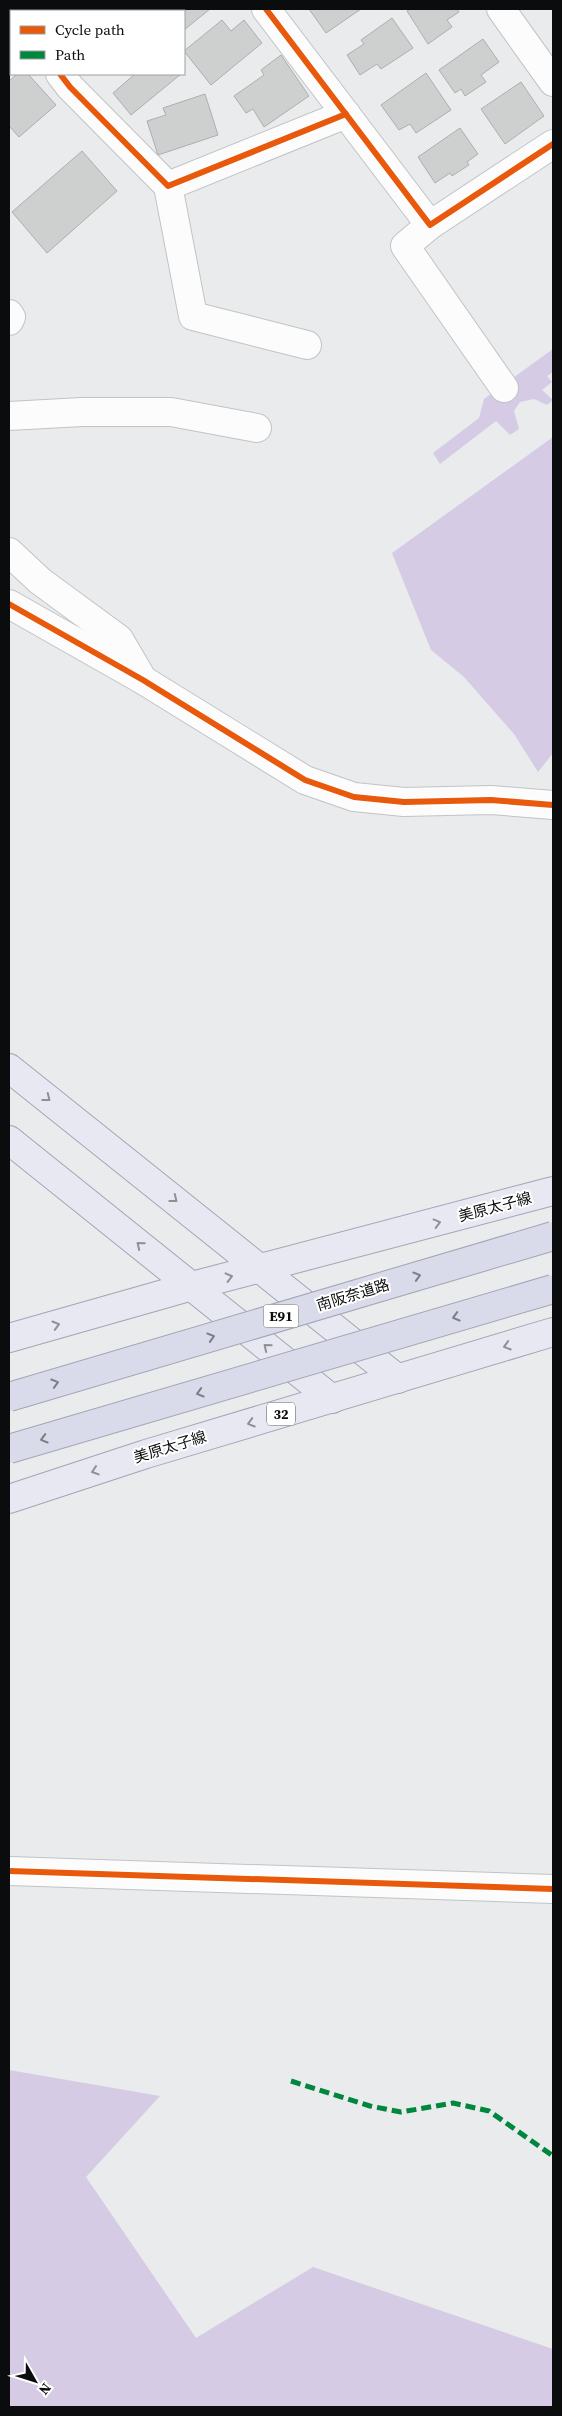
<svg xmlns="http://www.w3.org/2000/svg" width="562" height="2416" font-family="'Source Serif 4','Noto Sans JP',serif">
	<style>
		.green { fill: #d5cbe4 }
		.building { fill: #ced0d0; stroke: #acaeaf }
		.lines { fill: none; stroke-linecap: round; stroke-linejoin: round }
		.minor-casing { stroke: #c1c3c4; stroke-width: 30 }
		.major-casing { stroke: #a3a5b4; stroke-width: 30 }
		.minor { stroke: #fcfcfc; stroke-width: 28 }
		.major { stroke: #e7e8f1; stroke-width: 28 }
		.highway-bridge-casing { stroke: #a3a5b4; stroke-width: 30; stroke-linecap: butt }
		.highway-bridge { stroke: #dadbea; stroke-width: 28 }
		.quiet { stroke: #00873e; stroke-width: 5; stroke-dasharray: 10 5; stroke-linecap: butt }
		.cycleway-casing { stroke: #fff; stroke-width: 9 }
		.cycleway { stroke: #e8590c; stroke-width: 6 }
		.oneway { stroke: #8f9096 }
		.oneway2 { stroke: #7d7e87 }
		.labels { text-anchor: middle; stroke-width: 4; stroke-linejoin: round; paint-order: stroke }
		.shield { fill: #fff; stroke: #545556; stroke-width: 1 }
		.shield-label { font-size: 14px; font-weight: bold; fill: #0b0c0d }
		.street-label { font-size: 15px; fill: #0b0c0d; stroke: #fff }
	</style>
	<rect width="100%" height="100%" fill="#e9ebed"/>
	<g class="green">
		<path d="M553,349V372L547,376L552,382L542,390L553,400L547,405L534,399L520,402L514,411L519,429L510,435L496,421L440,464L433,453L479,418L484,399Z"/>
		<path d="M553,437V753L538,772L514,734L464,677L431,650L392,553Z"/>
		<path d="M9,2070L160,2096L86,2177L196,2338L313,2267L553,2349V2407H9Z"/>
	</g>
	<g class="building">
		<path d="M39,9H89L86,11H41Z"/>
		<path d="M152,9H210L184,30V11H154Z"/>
		<path d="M309,9H361L326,33Z"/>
		<path d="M410,9H457L459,12L447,20L452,27L428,44L407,11Z"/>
		<path d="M392,18L413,48L381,69L377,64L360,75L347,55L364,44L361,40Z"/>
		<path d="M222,20L231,31L244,20L262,43L211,85L184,51Z"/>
		<path d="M483,39L499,62L481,75L486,82L465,96L461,89L455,93L439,70Z"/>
		<path d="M281,55L309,96L264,127L253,109L246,113L234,96L264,75L261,70Z"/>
		<path d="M426,73L451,110L416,133L410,124L399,130L381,105Z"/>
		<path d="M17,74H28L56,105L19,137L9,126V81Z"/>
		<path d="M135,74H181L131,115L113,93Z"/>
		<path d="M521,82L544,116L505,144L481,109Z"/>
		<path d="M205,94L218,135L158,155L147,121L166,115L163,108Z"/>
		<path d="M460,128L478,154L467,162L469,165L452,176L450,173L435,183L418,157Z"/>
		<path d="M82,151L117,191L47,253L12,212Z"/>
	</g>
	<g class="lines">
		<defs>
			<g id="minor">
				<path d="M266,9L430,225"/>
				<path d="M501,9L553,82"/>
				<path d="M9,29L11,27"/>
				<path d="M60,74L70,87L168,186L346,114"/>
				<path d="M168,186L193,316L307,345"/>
				<path d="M9,314L11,317L9,321"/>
				<path d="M504,388L405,246L430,225L553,144"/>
				<path d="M9,416L82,412H171L257,428"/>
				<path d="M9,552L40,581L119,639L143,680"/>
				<path d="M9,604L143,680L305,780L354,797L404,802L491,800L553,805"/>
				<path d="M9,1871L553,1889"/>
			</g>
			<g id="major">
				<path d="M9,1068L398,1379"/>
				<path d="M9,1140L332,1399"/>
				<path d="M9,1338L192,1286L553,1191"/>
				<path d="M9,1499L146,1454L553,1332"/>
			</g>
		</defs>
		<use href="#minor" class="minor-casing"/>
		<use href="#major" class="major-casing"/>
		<use href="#minor" class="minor"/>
		<use href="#major" class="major"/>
		<defs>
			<g id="highway-bridge">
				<path d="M9,1397L553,1236"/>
				<path d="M9,1449L553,1289"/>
			</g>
		</defs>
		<use href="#highway-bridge" class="highway-bridge-casing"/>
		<use href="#highway-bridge" class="highway-bridge"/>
		<path class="quiet" d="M291,2081L370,2106L401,2112L453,2103L489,2111L553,2156"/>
		<defs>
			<g id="cycleway">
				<path d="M266,9L430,225L553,144"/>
				<path d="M60,74L70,87L168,186L346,114"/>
				<path d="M9,604L143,680L305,780L354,797L404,802L491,800L553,805"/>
				<path d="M9,1871L553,1889"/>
			</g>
		</defs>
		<use href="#cycleway" class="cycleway-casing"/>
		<use href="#cycleway" class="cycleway"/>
	</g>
	<defs><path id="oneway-chevron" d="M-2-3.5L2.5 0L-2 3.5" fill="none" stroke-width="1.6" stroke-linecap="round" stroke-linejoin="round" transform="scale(1.25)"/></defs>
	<g class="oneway">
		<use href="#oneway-chevron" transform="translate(47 1098) rotate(38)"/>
		<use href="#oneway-chevron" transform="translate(174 1199) rotate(38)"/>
		<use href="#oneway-chevron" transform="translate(437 1223) rotate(-15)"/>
		<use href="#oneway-chevron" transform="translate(140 1245) rotate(-141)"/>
		<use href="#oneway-chevron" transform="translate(229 1277) rotate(-14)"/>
		<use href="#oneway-chevron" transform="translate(56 1325) rotate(-16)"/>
		<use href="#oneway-chevron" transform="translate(507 1346) rotate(163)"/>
		<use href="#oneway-chevron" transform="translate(267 1347) rotate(-141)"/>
		<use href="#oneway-chevron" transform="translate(251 1423) rotate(164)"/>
		<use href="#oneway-chevron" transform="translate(95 1471) rotate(162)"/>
	</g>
	<g class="oneway2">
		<use href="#oneway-chevron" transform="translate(417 1276) rotate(-17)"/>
		<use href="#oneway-chevron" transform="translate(456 1317) rotate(164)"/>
		<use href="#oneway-chevron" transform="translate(211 1337) rotate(-17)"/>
		<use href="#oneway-chevron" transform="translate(55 1383) rotate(-17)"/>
		<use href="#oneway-chevron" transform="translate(200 1393) rotate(164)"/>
		<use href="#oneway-chevron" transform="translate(44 1439) rotate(164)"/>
	</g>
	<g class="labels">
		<g class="shield">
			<rect x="263.5" y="1304.5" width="35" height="23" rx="4"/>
			<rect x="267" y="1402.5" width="28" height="23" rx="4"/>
		</g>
		<g class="shield-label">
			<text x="281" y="1321">E91</text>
			<text x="281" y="1419">32</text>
		</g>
		<g class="street-label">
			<text transform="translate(495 1207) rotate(-15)" y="5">美原太子線</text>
			<text transform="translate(353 1295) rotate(-17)" y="5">南阪奈道路</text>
			<text transform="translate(170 1447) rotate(-17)" y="5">美原太子線</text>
		</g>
	</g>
	<rect width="562" height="2416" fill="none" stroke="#0b0c0d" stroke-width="20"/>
	<rect x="10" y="10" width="175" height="65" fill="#ffffff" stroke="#9d9e9e"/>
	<rect x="20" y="26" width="25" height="8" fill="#e8590c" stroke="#9d9e9e"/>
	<text x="55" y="35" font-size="15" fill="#0b0c0d">Cycle path</text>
	<rect x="20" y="51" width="25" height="8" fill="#00873e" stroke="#9d9e9e"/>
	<text x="55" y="60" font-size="15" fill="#0b0c0d">Path</text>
	<g transform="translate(35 2381) rotate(129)" stroke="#ffffff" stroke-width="4" paint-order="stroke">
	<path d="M0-4L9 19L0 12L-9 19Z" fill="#0b0c0d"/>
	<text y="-8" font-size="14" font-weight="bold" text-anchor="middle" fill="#0b0c0d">N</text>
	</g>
</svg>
